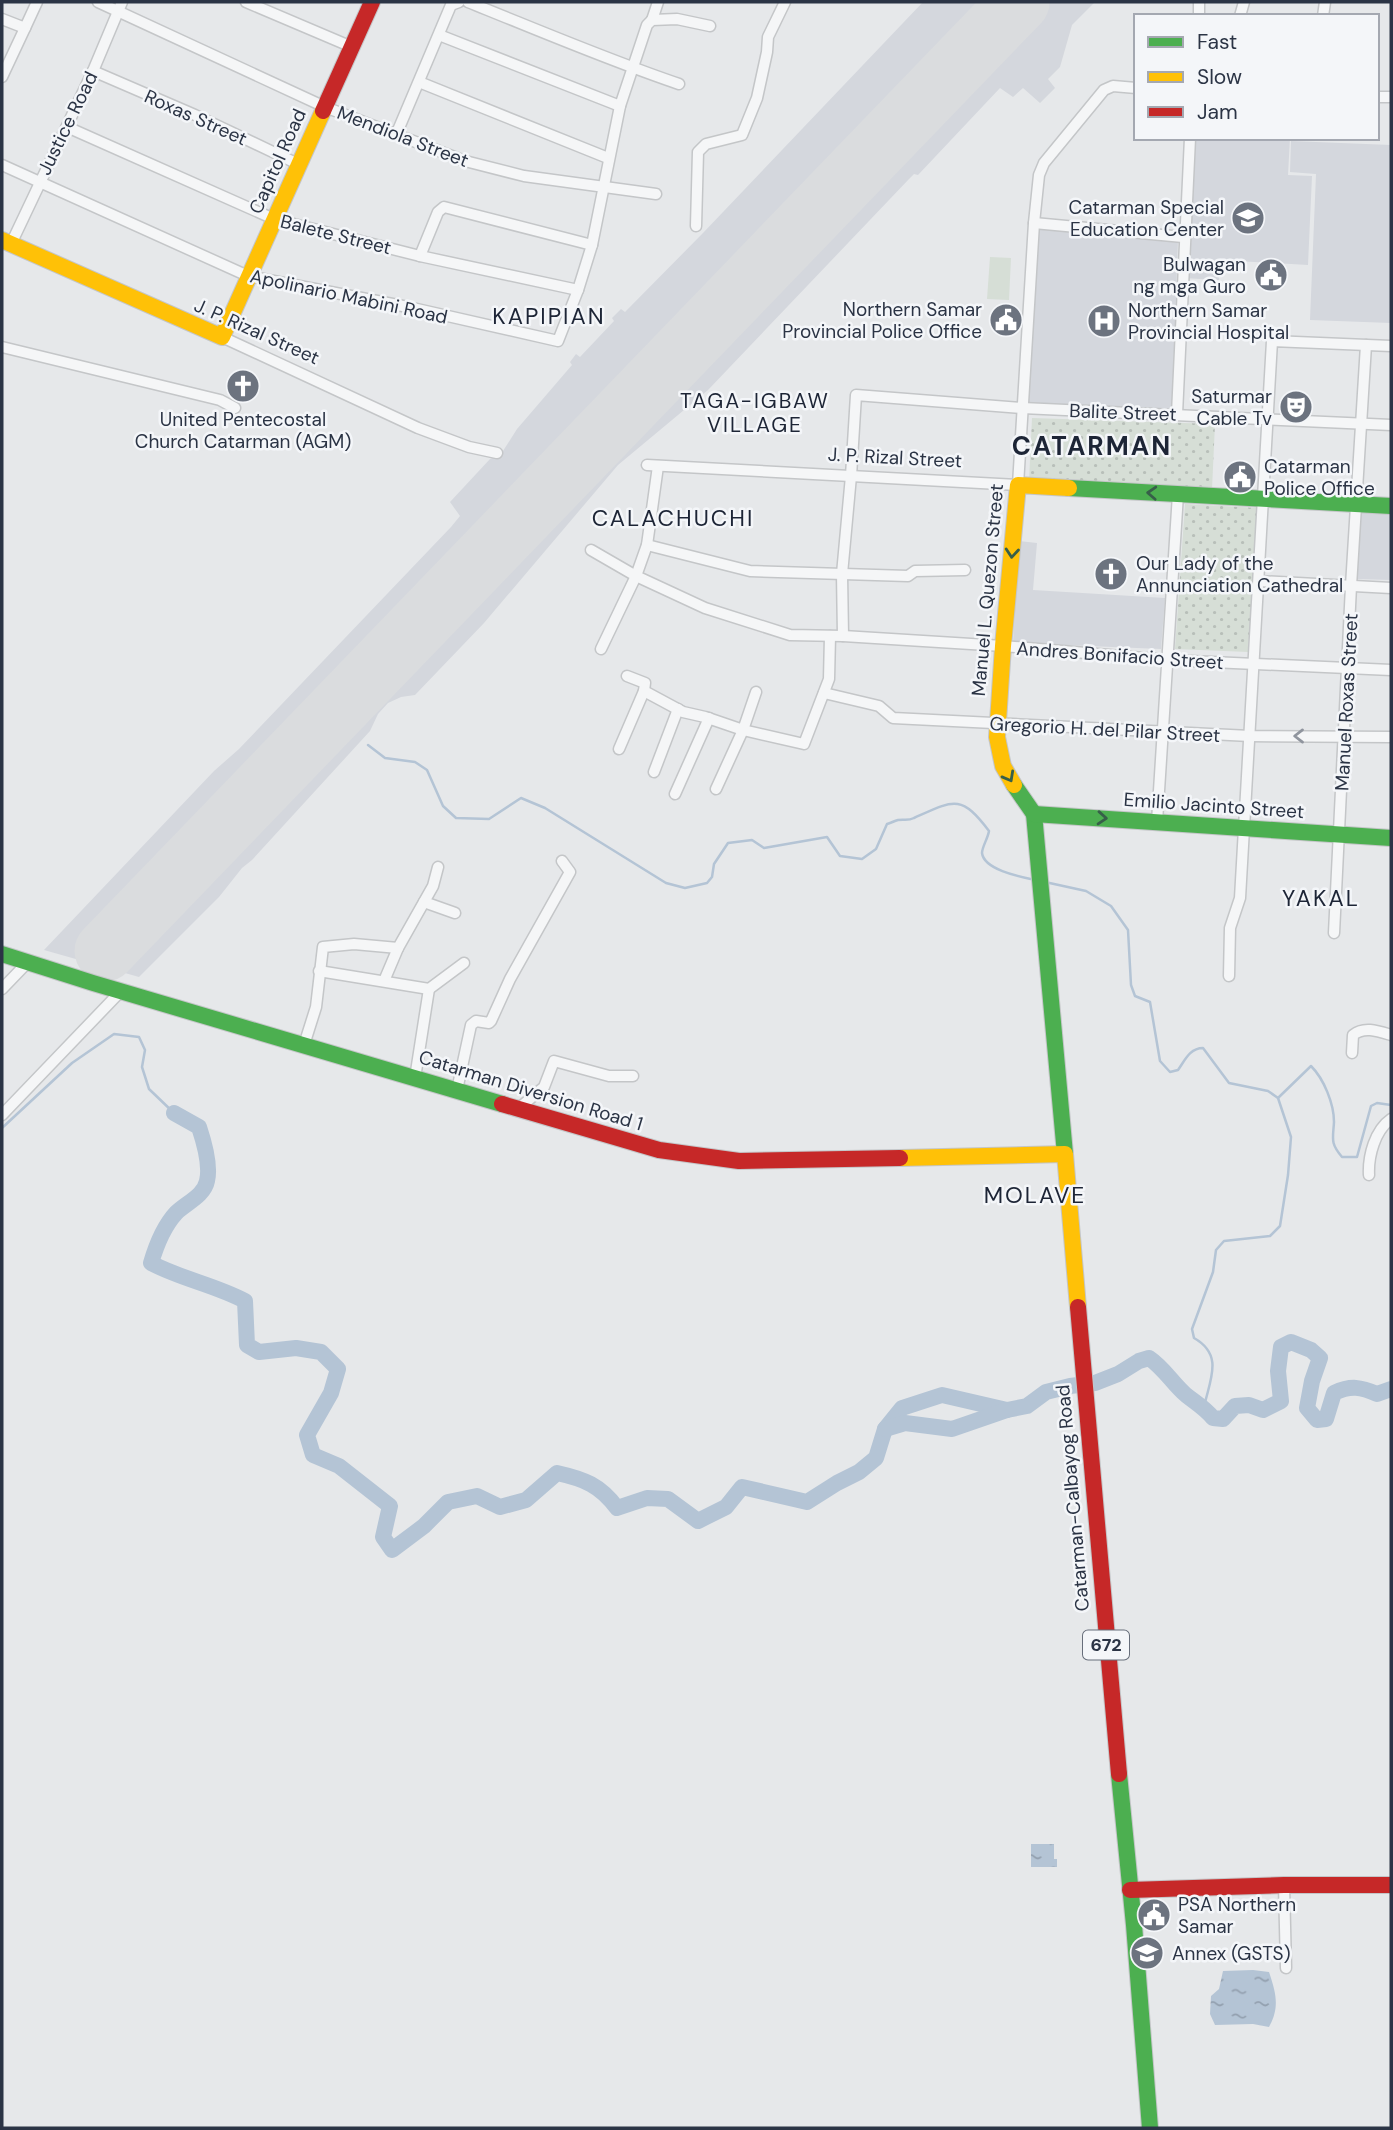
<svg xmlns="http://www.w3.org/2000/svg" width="1393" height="2130" font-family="'DM Sans',sans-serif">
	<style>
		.built { fill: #d4d7dd }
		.park { fill: url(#park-dots) }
		.pitch { fill: #d6ded6 }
		.water { fill: url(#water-ripples) }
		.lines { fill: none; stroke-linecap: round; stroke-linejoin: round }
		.stream { stroke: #b4c4d5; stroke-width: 2.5 }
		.river { stroke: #b4c4d5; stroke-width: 16 }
		.runway { stroke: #dadcde; stroke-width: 61 }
		.street-casing { stroke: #c4c6c8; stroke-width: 13 }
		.fast-casing { stroke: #c4c6c8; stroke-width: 18 }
		.slow-casing { stroke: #c4c6c8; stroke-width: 18 }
		.jam-casing { stroke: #c4c6c8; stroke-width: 18 }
		.street { stroke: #f5f6f7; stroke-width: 10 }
		.fast { stroke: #4caf50; stroke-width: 16 }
		.slow { stroke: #ffc107; stroke-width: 16 }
		.jam { stroke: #c62828; stroke-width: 16 }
		.oneway { stroke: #375f49 }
		.oneway2 { stroke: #90959e }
		.labels { text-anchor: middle; stroke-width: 5; stroke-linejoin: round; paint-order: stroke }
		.shield { fill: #f4f6f9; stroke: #676e7b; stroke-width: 2 }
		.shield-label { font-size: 18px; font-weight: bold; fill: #2b3445 }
		.street-label { font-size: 19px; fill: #2b3445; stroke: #f4f6f9 }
		.poi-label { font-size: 19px; fill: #2b3445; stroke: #f4f6f9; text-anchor: start }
		.neighbourhood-label { font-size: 21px; letter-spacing: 2px; fill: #1d2536; stroke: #f4f6f9 }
		.quarter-label { font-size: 23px; letter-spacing: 2px; fill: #1d2536; stroke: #f4f6f9 }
		.district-label { font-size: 26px; font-weight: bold; letter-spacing: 2px; fill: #1d2536; stroke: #f4f6f9 }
	</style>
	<defs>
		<pattern id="park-dots" width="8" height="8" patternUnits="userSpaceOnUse" patternTransform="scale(1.75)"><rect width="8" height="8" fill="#d6ded6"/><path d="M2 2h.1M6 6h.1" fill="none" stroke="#b8bfb9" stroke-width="1.8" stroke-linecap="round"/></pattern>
		<pattern id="water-ripples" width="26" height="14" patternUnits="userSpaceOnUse" patternTransform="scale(1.75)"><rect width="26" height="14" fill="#b4c4d5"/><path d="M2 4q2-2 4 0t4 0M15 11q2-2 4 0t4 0" fill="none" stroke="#93a0af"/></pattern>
	</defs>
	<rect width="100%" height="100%" fill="#e6e8ea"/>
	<g class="built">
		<path d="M923,2H1095L1072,25L1060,67L1048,79L1055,88L1040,103L1023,88L1013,97L1000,88L918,175L914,174L909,179L708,390L618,465L484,623L415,695L401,697L388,703L378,714L370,731L252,860L242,868L219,897L139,977L44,950L214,771L239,749L451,527L460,516L450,502L490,459L498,456L503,451L517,429L572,365L570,362L576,354L580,357L614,321L612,318L621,309L625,312L703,233Z"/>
		<path d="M1190,138H1290L1288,175L1312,176L1308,265L1220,260L1219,280L1183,278Z"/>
		<path d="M1291,141L1391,145V323L1310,320L1316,174L1290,172Z"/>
		<path d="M1037,228L1178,239L1172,409L1028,403Z"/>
		<path d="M1359,512L1391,513V580L1356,579Z"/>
		<path d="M1019,541L1037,543L1033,590L1165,598L1161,649L1013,643Z"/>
	</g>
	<g class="park">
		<path d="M1032,418L1215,424L1212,489L1029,481Z"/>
		<path d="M1185,504L1258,508L1248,652L1175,649Z"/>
	</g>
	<path class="pitch" d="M990,257L1011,258L1009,300L987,299Z"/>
	<g class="water">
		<path d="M1031,1844H1054V1859H1057V1867H1031Z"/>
		<path d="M1253,1970L1269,1972C1276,1993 1280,2007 1269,2027L1253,2024L1215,2025L1210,2014L1211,1996L1219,1989L1223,1971Z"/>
	</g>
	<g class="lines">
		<g class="stream">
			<path d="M368,745L385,758L415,762L427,770L443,806L456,818L489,819L521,798L545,808L666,883L685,888L707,883L712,877L714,864L728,843L752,840L764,848L827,837L840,856L862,859L876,849L887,824C891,823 894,821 898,820C904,819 908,821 914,818C954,800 961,794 989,831C988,838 982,847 982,853C984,870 1021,877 1035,880"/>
			<path d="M1045,882L1086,891L1111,906L1128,930L1131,985L1135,996L1150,1002L1160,1061L1170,1072L1178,1070C1185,1060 1190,1048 1203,1048L1229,1083L1268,1091L1278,1098L1291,1137L1288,1175L1280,1226L1270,1236L1224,1241L1216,1250L1213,1272L1192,1329L1194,1338C1224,1355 1210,1379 1204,1407"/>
			<path d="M1278,1098L1311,1066C1324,1079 1334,1104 1334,1122C1333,1139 1330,1143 1342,1157H1357L1371,1106L1377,1103L1391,1105"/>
			<path d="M2,1128L72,1063L114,1034L139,1037L145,1050L142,1067L149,1089L174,1113"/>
		</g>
		<g class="river">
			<path d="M174,1113L199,1127C204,1142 211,1165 207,1181C204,1196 186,1203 176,1213C164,1226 156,1246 151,1263C181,1279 215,1285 245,1301L247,1345L259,1352L296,1348L321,1352L338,1369L331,1393L307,1435L313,1455L339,1466L390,1506L383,1537L392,1550L424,1526L448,1502L477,1496L500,1507L526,1500L557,1473C584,1479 600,1485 617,1508L647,1498L668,1499L698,1521L726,1507L742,1487L807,1502L837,1483L859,1472L876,1458L885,1429L902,1408L942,1395L1007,1410"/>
			<path d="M885,1429L905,1423L952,1429L1007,1410L1027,1406L1046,1392L1070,1386L1095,1383L1118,1374L1139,1361L1149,1358C1164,1368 1173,1384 1186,1395C1196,1403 1205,1408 1213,1418L1223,1419L1235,1406L1249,1405L1263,1410L1281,1401L1278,1371L1281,1347L1291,1342L1311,1350L1320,1358L1312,1381L1307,1408L1317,1420L1326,1419L1334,1393C1351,1385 1361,1387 1377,1394L1391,1389"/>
		</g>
		<path class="runway" d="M105,951L1019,2"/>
		<defs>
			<g id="street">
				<path d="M98,2L325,107L465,161L524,176L656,194"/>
				<path d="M246,2L352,47"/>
				<path d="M468,2C538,30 608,60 679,84"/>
				<path d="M1199,16V2"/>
				<path d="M1240,16L1244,2"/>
				<path d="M1323,16L1325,2"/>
				<path d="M2,19L25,28L37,2"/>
				<path d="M652,20L658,2"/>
				<path d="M439,35L620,106"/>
				<path d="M93,71L195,115L298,164"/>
				<path d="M2,77L25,28"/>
				<path d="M419,82L608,158"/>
				<path d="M1377,97H1391"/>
				<path d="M67,127L274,219L420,256L578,290"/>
				<path d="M396,135L451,5L459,2"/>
				<path d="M2,165L248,276L408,307L558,341L578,290L592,245L620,106L647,25L652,20L677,19L710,26"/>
				<path d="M1034,223L1183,237"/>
				<path d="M696,226L698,152L706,144L742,135L757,98L767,52L768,37L785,2"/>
				<path d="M11,244L93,71L122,2"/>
				<path d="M420,256L438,212L444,207L592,245"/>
				<path d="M222,337L418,428L469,447L497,453"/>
				<path d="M2,347L220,400L235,408"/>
				<path d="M1177,414L1190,138"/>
				<path d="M647,465L1018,485L1034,223L1039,175L1044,163L1104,90L1113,86L1136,88"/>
				<path d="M658,466L647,545L636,576L705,608L790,635L843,636L1003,646L1168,660L1391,670"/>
				<path d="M647,545L750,571L908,576L915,571L965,570"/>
				<path d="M591,550L636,576L601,649"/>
				<path d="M1259,581L1391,588"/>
				<path d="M843,636L842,574L851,476L856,395L1022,408L1391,425"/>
				<path d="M627,676L645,683L644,691L683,712L705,717L743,730L804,744L829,679L830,636"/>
				<path d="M824,693L879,706L893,718L1250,736L1391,737"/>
				<path d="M619,749L644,691"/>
				<path d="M654,772L678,709"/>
				<path d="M716,789L743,730L756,692"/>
				<path d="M675,794L709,718"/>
				<path d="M1157,822L1178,494"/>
				<path d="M424,902L455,913"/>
				<path d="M1334,933L1351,586L1366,345"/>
				<path d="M319,971L429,989L464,963"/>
				<path d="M1229,976L1230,928L1240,898L1272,341L1391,346"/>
				<path d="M384,981L398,948"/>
				<path d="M2,989L28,962"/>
				<path d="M304,1045L316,1007L323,947L354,944L398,948L433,886L438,867"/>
				<path d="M1352,1053L1353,1035C1364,1026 1378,1031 1391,1035"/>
				<path d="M415,1078L429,989"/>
				<path d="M457,1090L471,1025L476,1021L489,1023L491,1021L510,979L570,872L562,861"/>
				<path d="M518,1109L544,1087L554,1061L609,1076H633"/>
				<path d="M2,1115L121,991"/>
				<path d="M1369,1175C1368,1156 1375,1130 1391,1119"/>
				<path d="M1284,1885L1286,1968"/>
			</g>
			<g id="fast">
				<path d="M1069,488L1391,506"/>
				<path d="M1014,785L1034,814L1065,1154"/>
				<path d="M1034,814L1391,838"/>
				<path d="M2,954L93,983L502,1104"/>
				<path d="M1119,1774L1134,1925L1150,2128"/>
			</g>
			<g id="slow">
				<path d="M2,240L222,337L323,111"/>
				<path d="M1014,785L1003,766L997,737L1003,646L1018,485L1069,488"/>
				<path d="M900,1158L1065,1154L1078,1307"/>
			</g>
			<g id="jam">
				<path d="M323,111L372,2"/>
				<path d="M502,1104L659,1150L739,1161L900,1158"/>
				<path d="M1078,1307L1119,1774"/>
				<path d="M1130,1890L1284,1885H1391"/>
			</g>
		</defs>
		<use href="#street" class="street-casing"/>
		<use href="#fast" class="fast-casing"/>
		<use href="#slow" class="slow-casing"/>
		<use href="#jam" class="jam-casing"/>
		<use href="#street" class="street"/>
		<use href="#fast" class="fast"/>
		<use href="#slow" class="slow"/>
		<use href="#jam" class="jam"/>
	</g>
	<defs><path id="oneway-chevron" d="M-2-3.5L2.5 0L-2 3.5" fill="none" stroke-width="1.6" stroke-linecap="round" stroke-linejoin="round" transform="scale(1.75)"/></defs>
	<g class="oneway">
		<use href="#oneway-chevron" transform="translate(1152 493) rotate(-177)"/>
		<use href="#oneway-chevron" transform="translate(1012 553) rotate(95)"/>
		<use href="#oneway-chevron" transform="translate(1009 777) rotate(61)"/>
		<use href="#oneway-chevron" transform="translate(1102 818) rotate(4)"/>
	</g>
	<use class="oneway2" href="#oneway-chevron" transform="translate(1299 736) rotate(180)"/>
	<defs>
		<symbol id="school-disc" viewBox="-11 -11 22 22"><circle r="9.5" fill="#6c737f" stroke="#f4f6f9"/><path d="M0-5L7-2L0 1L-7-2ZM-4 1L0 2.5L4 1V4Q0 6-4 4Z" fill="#fff"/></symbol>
		<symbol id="civic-disc" viewBox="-11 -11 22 22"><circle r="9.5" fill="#6c737f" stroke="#f4f6f9"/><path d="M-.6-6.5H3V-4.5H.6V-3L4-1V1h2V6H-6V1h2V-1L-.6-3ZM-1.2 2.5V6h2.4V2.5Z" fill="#fff"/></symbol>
		<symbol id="hospital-disc" viewBox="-11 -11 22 22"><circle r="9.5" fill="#6c737f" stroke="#f4f6f9"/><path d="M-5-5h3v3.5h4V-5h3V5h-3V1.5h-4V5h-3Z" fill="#fff"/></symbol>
		<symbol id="church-disc" viewBox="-11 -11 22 22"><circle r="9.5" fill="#6c737f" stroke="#f4f6f9"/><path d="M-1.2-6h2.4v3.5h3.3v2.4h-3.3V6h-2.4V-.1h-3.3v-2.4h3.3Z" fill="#fff"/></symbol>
		<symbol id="theatre-disc" viewBox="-11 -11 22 22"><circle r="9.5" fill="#6c737f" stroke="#f4f6f9"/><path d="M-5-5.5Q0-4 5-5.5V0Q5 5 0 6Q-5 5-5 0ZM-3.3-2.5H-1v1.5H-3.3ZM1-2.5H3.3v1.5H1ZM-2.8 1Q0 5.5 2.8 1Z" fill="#fff"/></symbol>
	</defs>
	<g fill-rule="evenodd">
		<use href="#school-disc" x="1229" y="199" width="38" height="38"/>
		<use href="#civic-disc" x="1252" y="256" width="38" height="38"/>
		<use href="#civic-disc" x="987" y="301" width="38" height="38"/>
		<use href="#hospital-disc" x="1085" y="302" width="38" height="38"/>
		<use href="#church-disc" x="224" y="367" width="38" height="38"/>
		<use href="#theatre-disc" x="1277" y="388" width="38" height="38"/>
		<use href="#civic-disc" x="1221" y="458" width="38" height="38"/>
		<use href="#church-disc" x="1092" y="555" width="38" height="38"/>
		<use href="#civic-disc" x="1135" y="1896" width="38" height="38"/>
		<use href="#school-disc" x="1128" y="1934" width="38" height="38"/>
	</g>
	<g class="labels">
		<rect class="shield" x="1083" y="1630.5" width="46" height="29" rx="5"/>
		<g class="shield-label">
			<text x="1106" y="1651">672</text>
		</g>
		<g class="street-label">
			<text transform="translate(196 117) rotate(24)" y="7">Roxas Street</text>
			<text transform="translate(67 123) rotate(-64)" y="7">Justice Road</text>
			<text transform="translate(403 136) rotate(21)" y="7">Mendiola Street</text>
			<text transform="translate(277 161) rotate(-66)" y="7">Capitol Road</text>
			<text transform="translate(336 234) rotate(14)" y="7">Balete Street</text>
			<text transform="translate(349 296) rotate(12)" y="7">Apolinario Mabini Road</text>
			<text transform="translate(257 331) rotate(24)" y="7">J. P. Rizal Street</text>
			<text transform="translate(1123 412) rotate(2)" y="7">Balite Street</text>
			<text transform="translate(895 457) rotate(3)" y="7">J. P. Rizal Street</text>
			<text transform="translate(987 590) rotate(-85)" y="7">Manuel L. Quezon Street</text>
			<text transform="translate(1120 655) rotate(4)" y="7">Andres Bonifacio Street</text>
			<text transform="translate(1346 702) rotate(-87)" y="7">Manuel Roxas Street</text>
			<text transform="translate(1105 729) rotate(3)" y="7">Gregorio H. del Pilar Street</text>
			<text transform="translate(1214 805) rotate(4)" y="7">Emilio Jacinto Street</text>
			<text transform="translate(531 1090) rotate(17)" y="7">Catarman Diversion Road 1</text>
			<text transform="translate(1072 1498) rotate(-95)" y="7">Catarman-Calbayog Road</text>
		</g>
		<g class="poi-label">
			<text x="1224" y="214" text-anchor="end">Catarman Special<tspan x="1224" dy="22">Education Center</tspan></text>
			<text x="1246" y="271" text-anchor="end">Bulwagan<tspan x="1246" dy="22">ng mga Guro</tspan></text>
			<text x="982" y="316" text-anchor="end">Northern Samar<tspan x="982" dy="22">Provincial Police Office</tspan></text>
			<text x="1128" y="317">Northern Samar<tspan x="1128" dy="22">Provincial Hospital</tspan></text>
			<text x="1272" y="403" text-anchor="end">Saturmar<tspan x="1272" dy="22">Cable Tv</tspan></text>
			<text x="243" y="426" text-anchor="middle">United Pentecostal<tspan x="243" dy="22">Church Catarman (AGM)</tspan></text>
			<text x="1264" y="473">Catarman<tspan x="1264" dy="22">Police Office</tspan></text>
			<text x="1136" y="570">Our Lady of the<tspan x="1136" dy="22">Annunciation Cathedral</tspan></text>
			<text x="1178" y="1911">PSA Northern<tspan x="1178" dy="22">Samar</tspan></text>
			<text x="1172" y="1960">Annex (GSTS)</text>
		</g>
		<g class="neighbourhood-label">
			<text x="755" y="408">TAGA-IGBAW<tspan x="755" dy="24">VILLAGE</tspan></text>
		</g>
		<g class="quarter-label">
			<text x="549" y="324">KAPIPIAN</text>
			<text x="673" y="526">CALACHUCHI</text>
			<text x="1321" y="906">YAKAL</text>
			<text x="1035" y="1203">MOLAVE</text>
		</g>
		<g class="district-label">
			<text x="1092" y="455">CATARMAN</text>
		</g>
	</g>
	<rect width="1393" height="2130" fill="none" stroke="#2b3445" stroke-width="7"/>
	<rect x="1134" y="14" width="245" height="126" fill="#f4f6f9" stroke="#a4a8b1" stroke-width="2"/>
	<rect x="1148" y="37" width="35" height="10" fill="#4caf50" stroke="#a4a8b1" stroke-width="2"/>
	<text x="1197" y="49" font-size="21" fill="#2b3445">Fast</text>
	<rect x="1148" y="72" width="35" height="10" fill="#ffc107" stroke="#a4a8b1" stroke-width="2"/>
	<text x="1197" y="84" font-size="21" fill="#2b3445">Slow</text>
	<rect x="1148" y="107" width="35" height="10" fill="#c62828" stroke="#a4a8b1" stroke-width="2"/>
	<text x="1197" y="119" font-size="21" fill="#2b3445">Jam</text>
</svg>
